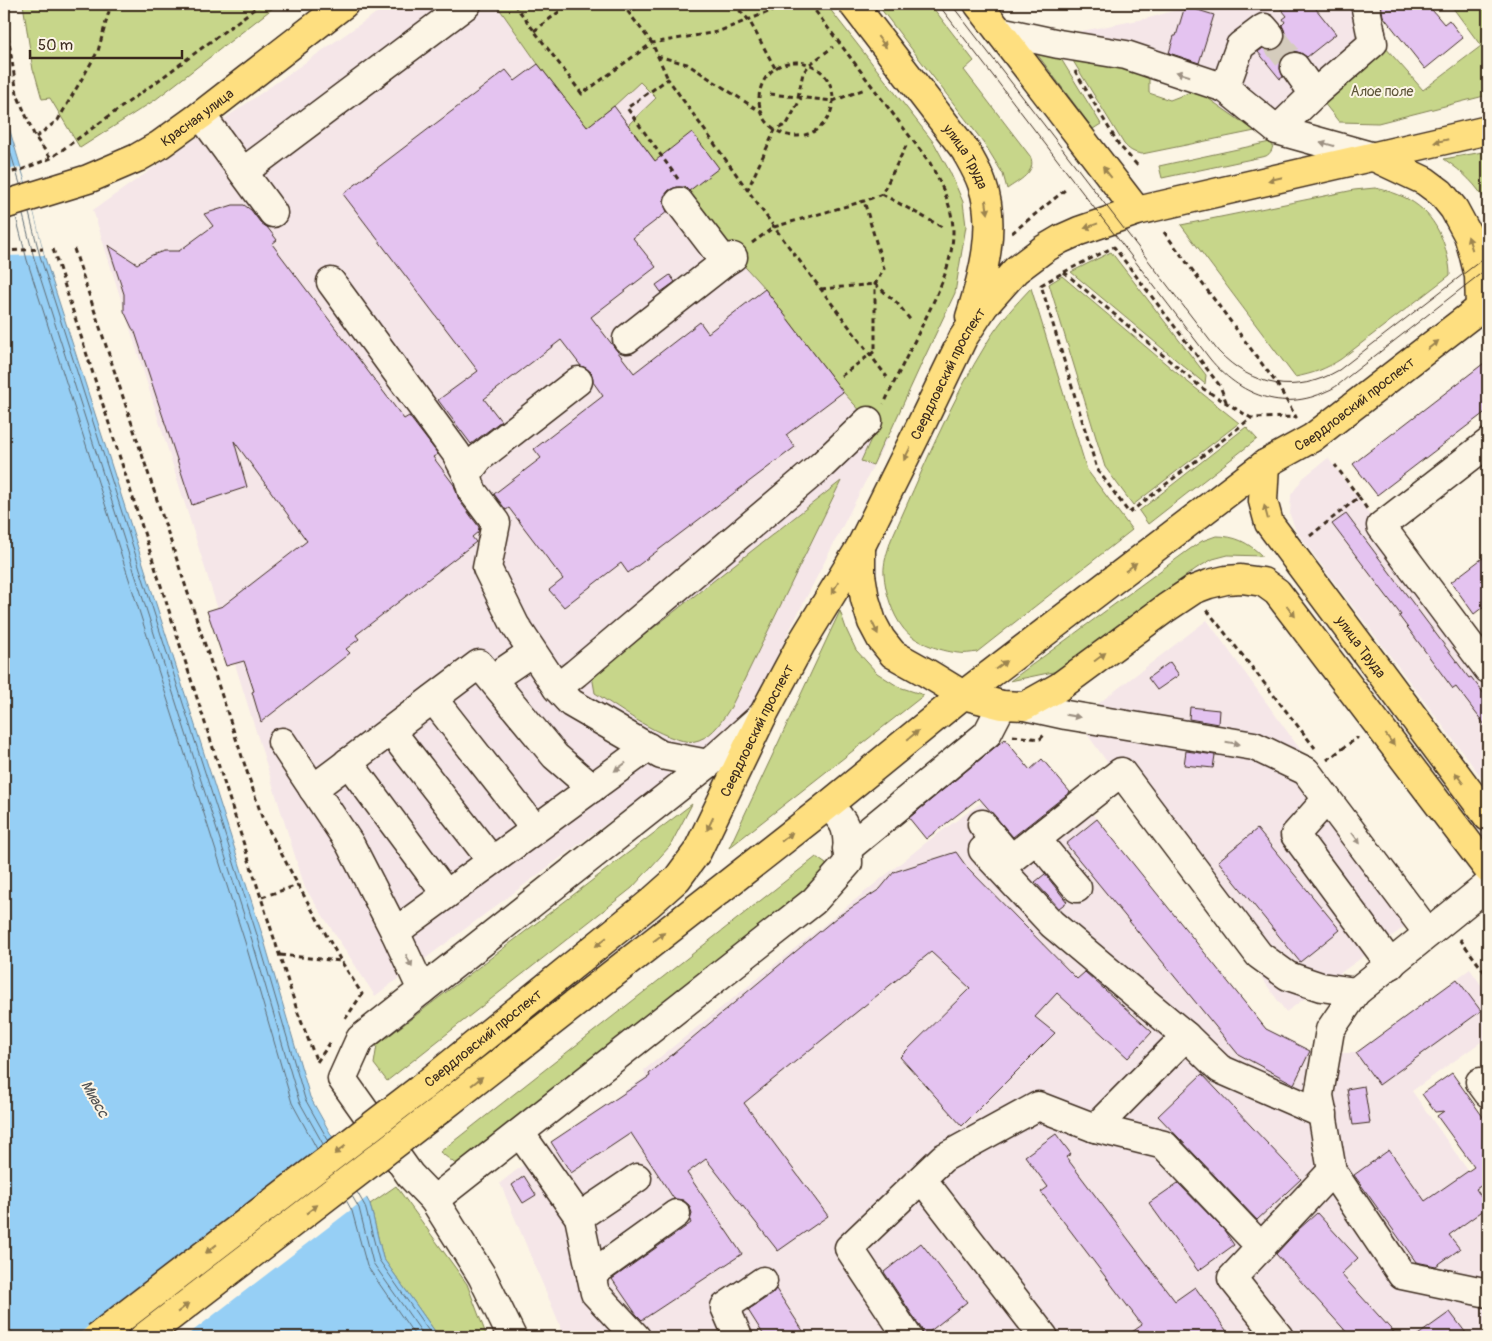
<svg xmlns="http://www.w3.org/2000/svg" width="1492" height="1341" font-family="Pangolin,sans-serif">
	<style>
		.built { fill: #f5e6e8 }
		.green { fill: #c7d68a; stroke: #818054 }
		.water { fill: #96cff5; stroke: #728d9f }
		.pier { fill: #fcf5e5 }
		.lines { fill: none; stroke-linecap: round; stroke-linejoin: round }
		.shore { stroke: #5f6c74; stroke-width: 1 }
		.building { fill: #e4c3f0; stroke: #3b2a1e }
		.minor-tunnel { stroke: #d5ccbd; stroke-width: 28; stroke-dasharray: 28 14; stroke-linecap: butt }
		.minor-casing { stroke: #3b2a1e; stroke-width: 31 }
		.major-casing { stroke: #3b2a1e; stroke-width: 31 }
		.path { stroke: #3b2a1e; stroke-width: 3; stroke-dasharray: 5 4; stroke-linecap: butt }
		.minor { stroke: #fcf5e5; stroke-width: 28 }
		.major { stroke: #fedf80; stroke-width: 28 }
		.tram { stroke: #3b2a1e; stroke-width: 1 }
		.major-bridge-casing { stroke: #3b2a1e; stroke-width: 31; stroke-linecap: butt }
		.major-bridge { stroke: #fedf80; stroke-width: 28 }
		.oneway { fill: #9c844f }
		.oneway2 { fill: #9c9082 }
		.labels { text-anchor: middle; stroke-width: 4; stroke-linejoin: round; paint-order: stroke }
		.park-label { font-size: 14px; fill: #5e5539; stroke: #fcf5e5 }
		.street-label { font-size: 14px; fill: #3b2a1e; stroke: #fcf5e5 }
		.water-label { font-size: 15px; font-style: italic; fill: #525354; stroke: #fcf5e5 }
	</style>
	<rect width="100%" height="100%" fill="#fcf5e5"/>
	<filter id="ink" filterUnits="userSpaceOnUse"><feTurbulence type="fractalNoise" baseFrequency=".02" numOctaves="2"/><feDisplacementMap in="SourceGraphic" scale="10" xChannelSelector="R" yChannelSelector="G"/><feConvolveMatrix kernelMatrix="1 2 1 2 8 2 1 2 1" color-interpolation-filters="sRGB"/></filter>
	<g filter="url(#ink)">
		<g class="built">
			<path d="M389,4H826L934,143L950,172L962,199L966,226L955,293L920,367L887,439L743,722L375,996L305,888L93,210Z"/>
			<path d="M1196,4H1373L1387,31L1268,137L1157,75L1066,34L1149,18Z"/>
			<path d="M1328,458L1488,673V786L1296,531L1290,515L1291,495L1303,478Z"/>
			<path d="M1207,620L1420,916L1286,1012L1077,720Z"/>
			<path d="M1042,759L1073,796L1097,819L1266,1029L1310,1051L1326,1053H1356L1470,969L1488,995V1037L1412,1091L1488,1199V1337H565L500,1183L536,1155L646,1076L644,1070L928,841Z"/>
		</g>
		<g class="green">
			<path d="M23,4H278L155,100L80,148L50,98L42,99L35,74L33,70Z"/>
			<path d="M496,4H826L934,143L950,172L963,202L966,226L955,293L920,367L887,439L885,438L873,465L861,461L876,428L843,392L765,289L684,199L628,125L656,98L640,82L614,106L587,127L538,64Z"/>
			<path d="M877,4H930L974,61L964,70L1030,156C1038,172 1018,181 1007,189L1003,174L984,143Z"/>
			<path d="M1450,4H1488V95L1378,123L1339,122L1324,103L1385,47L1423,90L1481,46Z"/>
			<path d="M1034,50L1058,54L1101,124L1093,129Z"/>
			<path d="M1070,56L1149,74V93L1170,100L1196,90L1255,131L1142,154C1134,153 1129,150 1124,144Z"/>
			<path d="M1270,142L1273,145C1272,150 1271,153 1266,156L1162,178L1159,166Z"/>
			<path d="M1488,151V205C1476,184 1464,173 1444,159Z"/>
			<path d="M1375,188C1410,195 1432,210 1444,244C1447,255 1450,264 1450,275L1341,359C1326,369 1312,374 1295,377L1181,225L1354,190Z"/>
			<path d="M1111,252L1206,375L1205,384L1071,272Z"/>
			<path d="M1062,276L1184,379L1239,423L1133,505L1105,467L1049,284Z"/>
			<path d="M1031,288L1087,470L1132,530L977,652C971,653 964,654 958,653C941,651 913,642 903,628C892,614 885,591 884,574C883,563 888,550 891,540C921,474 950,402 988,341C1000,321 1016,304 1031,288Z"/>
			<path d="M1246,427L1257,439L1148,524L1139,511Z"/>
			<path d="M841,481L731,707C722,720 715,734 699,740C675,750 617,707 595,693L592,676Z"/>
			<path d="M1216,536C1235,536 1248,542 1262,556L1228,555L1213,559L1197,568L1159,595L1058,671L1010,681L1190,549L1202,541Z"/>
			<path d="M840,611L847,631L856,650L877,673L899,687L924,695L729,848Z"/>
			<path d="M692,804L670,846L632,888L387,1081L374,1064L377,1045Z"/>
			<path d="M816,857L826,864L825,881L457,1165L440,1152Z"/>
			<path d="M396,1186L467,1284L487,1337H439L383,1258L370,1204Z"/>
		</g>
		<path class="water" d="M4,111L30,198L44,255L263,937L310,1097L370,1204L383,1258L439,1337H17L4,1323Z"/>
		<g class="pier">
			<path d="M20,167L30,198L44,255L4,256V171Z"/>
			<path d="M335,1138L369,1196L185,1337H75Z"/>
		</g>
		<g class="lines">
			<g class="shore">
				<path d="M4,131L20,184"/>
				<path d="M29,213L40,256L258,938L305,1099L328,1140"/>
				<path d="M23,215L34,258L252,940L299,1101L323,1144"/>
				<path d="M16,217L27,260L245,942L292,1103L317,1149"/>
				<path d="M357,1192L365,1206L379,1260L433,1337"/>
				<path d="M352,1196L359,1208L373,1263L425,1337"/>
				<path d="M346,1200L352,1211L367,1266L416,1337"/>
			</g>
		</g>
		<g class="building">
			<path d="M1277,4H1312L1336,34L1307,57L1301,53L1294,51L1286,55L1281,61L1280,69L1283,77L1280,79L1258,52L1263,48L1273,50L1280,46L1285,41V33L1282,25L1285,22L1283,19L1287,16Z"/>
			<path d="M1381,4H1427L1444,24L1449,20L1463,38L1425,69L1383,16Z"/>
			<path d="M1185,6L1214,15L1199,63L1169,53L1174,36H1176Z"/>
			<path d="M538,64L587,127L614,106L655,161L692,132L719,168L689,191L685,187H677L669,190L664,196V204L667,212L633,238L656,267L591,317L634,373L700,322L708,333L765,289L843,392L786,435L795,447L628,573L621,563L564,607L549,590L563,579L509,508L506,510L494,494L541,458L534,449L603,396L593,382V378L591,372L584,367L581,366L561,340L484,399L501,421L471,444L438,400L478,371L343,194L506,70L515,81Z"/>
			<path d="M233,205H244L251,210L260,222L267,227L277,240L272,244L404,419L409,416L438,454L433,457L454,485L459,500L479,527L478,532L472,537L476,542L356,635L359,639L346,649L350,653L261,722L252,692L254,691L244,661L226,666L207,611L223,606L307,541L234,441L247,487L192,505L135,332L132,328L124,311V294L108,245L137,264L152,255L164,251H179L213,226L204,214Z"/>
			<path d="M670,275L675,282L661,292L656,285Z"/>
			<path d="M1488,360V410L1377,495L1353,464Z"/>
			<path d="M1346,514L1469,678L1471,677L1488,699V729L1456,687L1453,689L1399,616L1401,615L1332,524Z"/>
			<path d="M1488,554V603L1474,614L1451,582Z"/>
			<path d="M1170,662L1179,675L1157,690L1148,678Z"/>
			<path d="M1190,707L1219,710L1218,724L1189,719Z"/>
			<path d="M1005,739L1030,770L1042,759L1070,792L1013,837L979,798L926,839L909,818Z"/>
			<path d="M1186,751L1215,755L1213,768L1184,765Z"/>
			<path d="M1097,819L1266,1029L1310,1051L1294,1084L1238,1054L1066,844Z"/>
			<path d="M1257,829L1340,930L1300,962L1218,861Z"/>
			<path d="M956,852L966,866L1077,979L1085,972L1152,1032L1128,1058L1057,993L1035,1017L1055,1033L962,1126L900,1057L970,988L931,952L744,1103L828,1216L778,1251L706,1159L687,1173L742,1254L642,1320L636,1314L612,1279L691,1223L690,1221L692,1213L689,1205L683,1200L674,1199L631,1133L571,1173L551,1142L650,1076L649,1074L837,917L880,889L894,872Z"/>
			<path d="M1045,874L1067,902L1059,908L1035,882Z"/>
			<path d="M1457,979L1481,1011L1379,1085L1356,1053Z"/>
			<path d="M1452,1073L1488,1124V1187L1485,1183L1476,1189L1488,1207L1449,1235L1460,1249L1436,1266L1416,1262L1354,1175L1389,1150L1425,1201L1474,1167L1437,1116L1444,1111L1435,1112L1422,1094Z"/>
			<path d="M1202,1074L1301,1179L1257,1220L1158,1116Z"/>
			<path d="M1364,1086L1370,1123L1353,1125L1347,1089Z"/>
			<path d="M1056,1134L1071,1154L1066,1157L1175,1301L1195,1287L1231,1337H1125L1142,1325L1041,1192L1048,1187L1025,1156Z"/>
			<path d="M524,1176L536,1195L523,1203L512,1185Z"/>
			<path d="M1178,1183L1224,1230L1234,1245L1198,1271L1149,1203Z"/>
			<path d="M1317,1213L1358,1258L1341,1274L1398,1337H1351L1276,1254L1299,1229Z"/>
			<path d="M921,1243L967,1302L924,1336L921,1328L884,1272Z"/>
			<path d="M776,1289L807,1337H765L748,1310L772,1294Z"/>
			<path d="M1450,1312L1469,1337H1415Z"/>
		</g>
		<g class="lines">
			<path class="minor-tunnel" d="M1270,35L1295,67"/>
			<defs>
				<g id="minor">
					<path d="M999,31L1059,44L1126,55L1225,88L1277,130L1374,157"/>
					<path d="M1295,67L1314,94"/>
					<path d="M1225,88L1240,46L1264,28L1270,35"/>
					<path d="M201,115L273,213"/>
					<path d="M1277,130L1314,94L1373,43L1365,4"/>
					<path d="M243,172L467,4"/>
					<path d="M679,202L725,262"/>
					<path d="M331,282L456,453L467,474"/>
					<path d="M627,339L725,262L733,257"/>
					<path d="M578,381L479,458L467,474L472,491L496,523L487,568L515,625L557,688L571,703L661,755L708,764"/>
					<path d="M1488,443L1381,526L1488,669"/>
					<path d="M492,679L532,652"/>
					<path d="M557,688L576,673L822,465L868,421"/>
					<path d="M433,699L535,829"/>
					<path d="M1025,706L1066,715L1254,746L1306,771L1428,933"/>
					<path d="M763,715L708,764L360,1039L342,1079L410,1175L434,1200L814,901L848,863C847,835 851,824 827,806"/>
					<path d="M391,731L492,861"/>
					<path d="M282,742L350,844L395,932L648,747"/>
					<path d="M348,762L446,894"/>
					<path d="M313,789L479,664L555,756L592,788"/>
					<path d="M1327,799L1295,835L1391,965"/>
					<path d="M982,824L1011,859L1121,772L1259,955L1288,976L1321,987L1356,992"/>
					<path d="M1036,839L1077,888"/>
					<path d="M847,849L987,734L1002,705"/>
					<path d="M983,850L1052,924L1186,1036"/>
					<path d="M1488,885L1356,992L1330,1030L1319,1095L1332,1171L1402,1275L1488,1293"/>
					<path d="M395,932L422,990"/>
					<path d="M1480,1082L1488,1093"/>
					<path d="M1095,1128L1164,1145L1261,1247"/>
					<path d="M520,1133L579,1217L595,1293L636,1337"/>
					<path d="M922,1179L1044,1337"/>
					<path d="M434,1200L482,1276L512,1337"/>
					<path d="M579,1217L637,1178"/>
					<path d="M591,1275L676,1214"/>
					<path d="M738,1337L725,1307L763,1281"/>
					<path d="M908,1337L849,1248L943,1158L1038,1106L1095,1128L1186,1036L1220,1069L1323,1114"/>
					<path d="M1279,1337L1232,1278L1332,1171"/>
				</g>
				<g id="major">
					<path id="s1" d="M853,4L965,150C971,161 978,172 982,184C997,226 983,276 970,317"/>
					<path d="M978,4L1137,211"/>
					<path d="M1374,157L1425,181L1441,193L1454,209L1468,235L1473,252L1479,276L1480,308"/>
					<path id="s2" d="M4,205L88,179L137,158L158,146L201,115L344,4"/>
					<path id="s3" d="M1265,464L1263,501L1269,523L1488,817"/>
					<path d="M861,546V575L865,599L872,622L881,639L893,654L927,673L963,695L1002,705L1025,706L1059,687L1166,608L1193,590L1209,584L1226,580L1241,579L1263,582L1277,592L1488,869"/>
					<path id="s4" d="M420,1089L650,903L677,879L697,852L763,715L801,644L861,546L920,427L963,338L984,306L1016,270L1044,249L1061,239L1079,231L1137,211L1488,130"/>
					<path id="s5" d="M438,1111L827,806L963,695L1265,464L1312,438L1488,302"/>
				</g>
			</defs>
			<use href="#minor" class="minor-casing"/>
			<use href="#major" class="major-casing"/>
			<g class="path">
				<path d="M514,4L582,94L652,43L717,32L789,4"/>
				<path d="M622,4L652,43L668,79"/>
				<path d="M733,4L749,20L775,68"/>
				<path d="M810,4L930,163C941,184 953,207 953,231C953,267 934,300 919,332C907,356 895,380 884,404"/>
				<path d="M4,9L17,94L35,137L51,158"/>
				<path d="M534,31L569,4"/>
				<path d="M657,56L687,64L761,112"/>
				<circle cx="796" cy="99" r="37"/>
				<path d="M1075,71L1119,145L1137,165"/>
				<path d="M770,94L833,101L865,89"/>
				<path d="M798,97L803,73L810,64L833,47"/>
				<path d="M36,137L58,120L98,51L111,4"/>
				<path d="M4,174L21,170L51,158L159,80L261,4"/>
				<path d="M678,179L627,108L668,79L774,227L887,377"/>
				<path d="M747,191L775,130L787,124L801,98"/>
				<path d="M882,194L942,227"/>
				<path d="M1164,232L1277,384L1296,417L1251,418"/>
				<path d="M1012,233L1065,190"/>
				<path d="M752,243L774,227L864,201L882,194L906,146"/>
				<path d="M53,249L298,1013L317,1062L332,1040"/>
				<path d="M74,249L262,817L298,885L341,961"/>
				<path d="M4,251L43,249"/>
				<path d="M1064,272L1202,388L1251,418L1129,513L1097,469L1041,285Z"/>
				<path d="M1064,272L1114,247L1220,386L1227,404"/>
				<path d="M821,289L875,284L897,303L912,322"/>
				<path d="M841,376L875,351V284L884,269L864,201"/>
				<path d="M1359,497L1367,509"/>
				<path d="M1310,536L1359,497L1335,465"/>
				<path d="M1207,610L1315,748"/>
				<path d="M1013,736L1040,739L1045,734"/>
				<path d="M1327,760L1357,738V737"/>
				<path d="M262,897L298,885"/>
				<path d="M1460,939L1488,977"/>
				<path d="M280,955L341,961L362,994L346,1018"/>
			</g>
			<use href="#minor" class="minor"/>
			<use href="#major" class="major"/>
			<g class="tram">
				<path d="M938,4L1210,359C1239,394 1282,413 1327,391C1335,388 1342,382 1349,376L1488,268"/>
				<path d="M951,4L1218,351C1252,387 1296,395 1339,370L1488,255"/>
			</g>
			<defs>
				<g id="major-bridge">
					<path d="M97,1337L420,1089"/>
					<path d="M144,1337L438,1111"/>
				</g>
			</defs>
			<use href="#major-bridge" class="major-bridge-casing"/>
			<use href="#major-bridge" class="major-bridge"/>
		</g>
		<defs><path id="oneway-solid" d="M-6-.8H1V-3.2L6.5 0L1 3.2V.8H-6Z" transform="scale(1.25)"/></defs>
		<g class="oneway">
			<use href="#oneway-solid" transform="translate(882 42) rotate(52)"/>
			<use href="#oneway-solid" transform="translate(1441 141) rotate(167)"/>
			<use href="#oneway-solid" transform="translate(1107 172) rotate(-128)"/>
			<use href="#oneway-solid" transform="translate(1275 179) rotate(167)"/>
			<use href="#oneway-solid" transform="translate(987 207) rotate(81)"/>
			<use href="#oneway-solid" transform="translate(1091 226) rotate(160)"/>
			<use href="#oneway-solid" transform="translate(1470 243) rotate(-108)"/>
			<use href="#oneway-solid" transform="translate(1433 345) rotate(-38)"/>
			<use href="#oneway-solid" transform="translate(907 454) rotate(117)"/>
			<use href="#oneway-solid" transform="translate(1266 512) rotate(-105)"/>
			<use href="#oneway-solid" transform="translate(1131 567) rotate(-37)"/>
			<use href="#oneway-solid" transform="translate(835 588) rotate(121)"/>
			<use href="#oneway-solid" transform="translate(1291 611) rotate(53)"/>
			<use href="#oneway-solid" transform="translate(875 628) rotate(65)"/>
			<use href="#oneway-solid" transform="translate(1100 657) rotate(-37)"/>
			<use href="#oneway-solid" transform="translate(1001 665) rotate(-37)"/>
			<use href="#oneway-solid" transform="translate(913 735) rotate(-39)"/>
			<use href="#oneway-solid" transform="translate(1390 740) rotate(53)"/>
			<use href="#oneway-solid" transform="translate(1459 778) rotate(-127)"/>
			<use href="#oneway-solid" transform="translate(710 824) rotate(116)"/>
			<use href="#oneway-solid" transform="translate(787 837) rotate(-38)"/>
			<use href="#oneway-solid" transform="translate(659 937) rotate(-38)"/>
			<use href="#oneway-solid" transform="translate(601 942) rotate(141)"/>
			<use href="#oneway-solid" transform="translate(477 1081) rotate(-38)"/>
			<use href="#oneway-solid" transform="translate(340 1150) rotate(142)"/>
			<use href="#oneway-solid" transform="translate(312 1209) rotate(-38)"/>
			<use href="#oneway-solid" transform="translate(211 1249) rotate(142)"/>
			<use href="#oneway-solid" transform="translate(183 1308) rotate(-38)"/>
		</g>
		<g class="oneway2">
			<use href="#oneway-solid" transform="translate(1183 74) rotate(-162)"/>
			<use href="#oneway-solid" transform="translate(1327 144) rotate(-164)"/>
			<use href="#oneway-solid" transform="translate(1073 716) rotate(10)"/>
			<use href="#oneway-solid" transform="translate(1233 743) rotate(9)"/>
			<use href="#oneway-solid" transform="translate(620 767) rotate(144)"/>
			<use href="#oneway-solid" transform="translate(1356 838) rotate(53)"/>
			<use href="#oneway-solid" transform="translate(409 961) rotate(65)"/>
		</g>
	</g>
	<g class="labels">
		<g class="park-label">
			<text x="1382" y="96">Алое поле</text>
		</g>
		<g class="street-label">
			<text dy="5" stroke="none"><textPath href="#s2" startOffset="214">Красная улица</textPath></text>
			<text dy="5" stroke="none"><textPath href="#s1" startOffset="190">улица Труда</textPath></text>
			<text dy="5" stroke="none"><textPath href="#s4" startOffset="906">Свердловский проспект</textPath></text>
			<text dy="5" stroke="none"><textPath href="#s5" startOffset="1158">Свердловский проспект</textPath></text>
			<text dy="5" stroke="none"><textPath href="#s3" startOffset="214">улица Труда</textPath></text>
			<text dy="5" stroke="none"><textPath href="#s4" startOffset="501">Свердловский проспект</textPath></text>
			<text dy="5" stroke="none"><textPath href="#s4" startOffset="81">Свердловский проспект</textPath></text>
		</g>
		<g class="water-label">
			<text transform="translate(95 1099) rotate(60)" y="5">Миасс</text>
		</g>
	</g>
	<rect width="1492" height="1341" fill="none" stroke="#fcf5e5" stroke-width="20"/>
	<rect x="10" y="10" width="1472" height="1321" fill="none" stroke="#3b2a1e" stroke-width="2" filter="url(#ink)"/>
	<path d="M30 50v8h152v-8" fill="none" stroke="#3b2a1e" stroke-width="2.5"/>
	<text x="38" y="50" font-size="15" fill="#3b2a1e" stroke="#fcf5e5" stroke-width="4" paint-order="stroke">50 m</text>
</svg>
